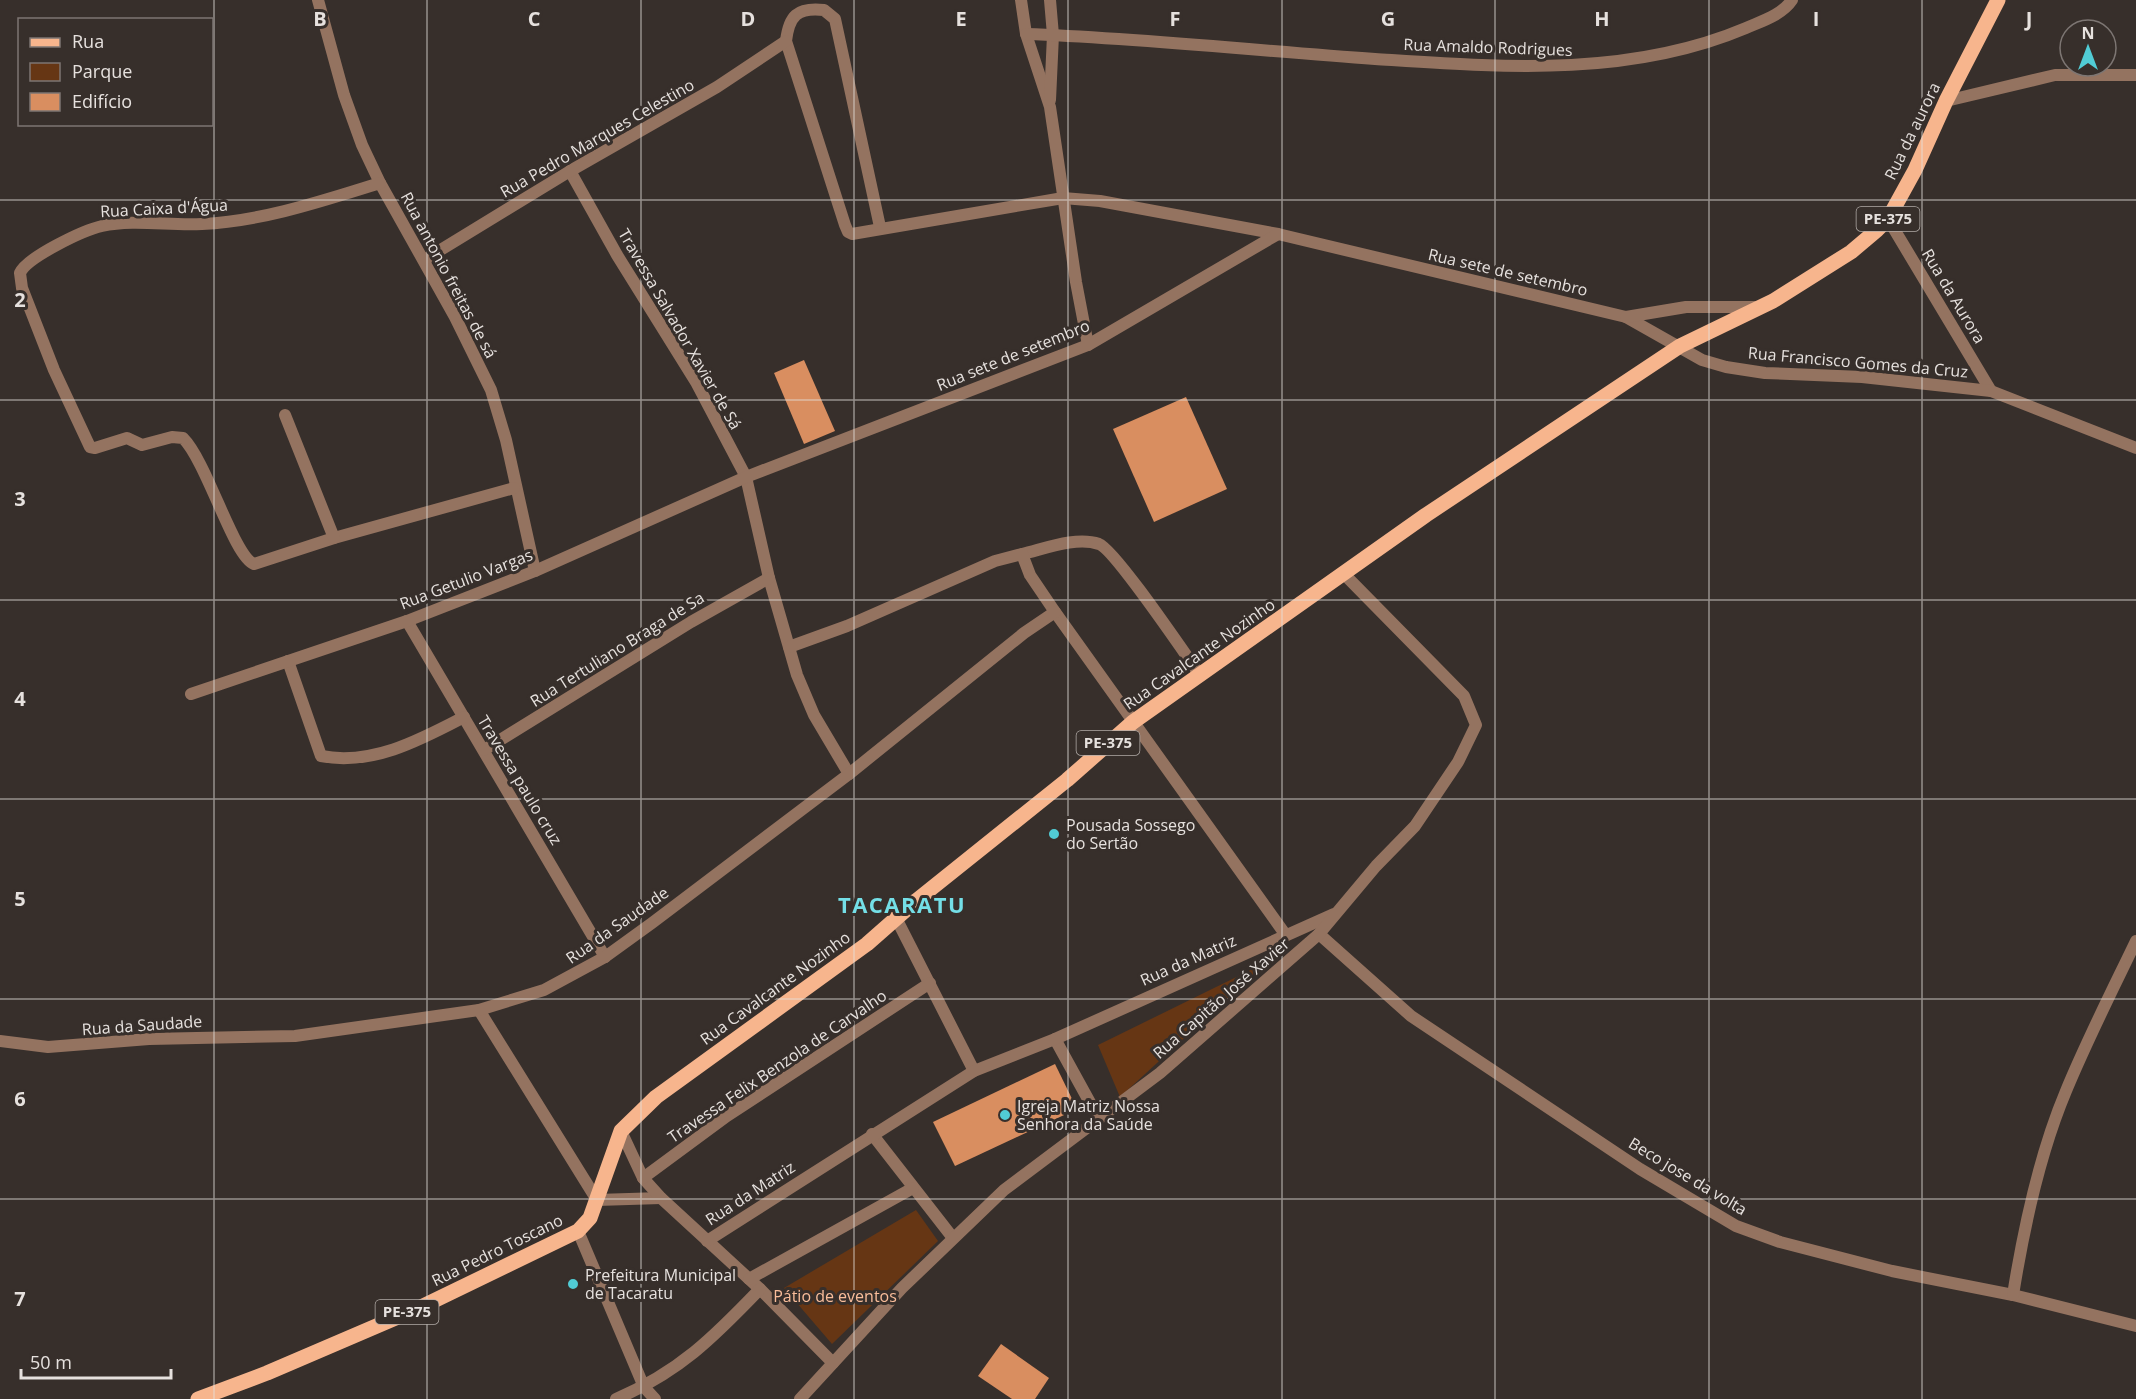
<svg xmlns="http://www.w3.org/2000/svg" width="2136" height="1399" font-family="'Open Sans',sans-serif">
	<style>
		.green { fill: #663614 }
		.building { fill: #d98e60 }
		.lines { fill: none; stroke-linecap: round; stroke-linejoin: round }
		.minor { stroke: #947360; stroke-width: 12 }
		.primary { stroke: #f7b58d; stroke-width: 15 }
		.grid { fill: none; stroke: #e6e1de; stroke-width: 1.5; stroke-opacity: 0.55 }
		.poi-dot { fill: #51ccd5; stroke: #372f2b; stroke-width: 2 }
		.labels { text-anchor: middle; stroke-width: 6; stroke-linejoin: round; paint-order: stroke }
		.shield { fill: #372f2b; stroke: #b2aca8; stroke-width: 1.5 }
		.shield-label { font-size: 15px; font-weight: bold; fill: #e6e1de }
		.street-label { font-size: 16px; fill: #e6e1de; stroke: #372f2b }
		.poi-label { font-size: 16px; fill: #e6e1de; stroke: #372f2b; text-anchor: start }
		.park-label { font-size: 16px; fill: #f9bd9a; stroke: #372f2b }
		.district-label { font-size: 22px; font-weight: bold; letter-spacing: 1.5px; fill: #74dfe7; stroke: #372f2b }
		.grid-label { font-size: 20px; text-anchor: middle; font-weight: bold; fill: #e6e1de; stroke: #372f2b; stroke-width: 6; stroke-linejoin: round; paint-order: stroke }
	</style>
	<rect width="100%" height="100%" fill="#372f2b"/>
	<g class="green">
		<path d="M1267,962L1120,1097L1098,1045Z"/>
		<path d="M916,1210L938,1241L832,1344L784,1288Z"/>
	</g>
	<g class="building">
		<path d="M804,360L835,431L804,444L774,373Z"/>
		<path d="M1186,397L1227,489L1154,522L1113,429Z"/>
		<path d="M1055,1064L1077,1109L955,1166L933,1122Z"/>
		<path d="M1001,1344L1049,1378L1035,1399H1012L978,1376Z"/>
	</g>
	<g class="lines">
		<g class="minor">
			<path d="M318,0L344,95L362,145L380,183L455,317L491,390L506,440L535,571"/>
			<path d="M1021,0L1026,34L1050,107L1076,282L1088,345"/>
			<path d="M1050,0L1053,35L1050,100"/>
			<path d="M1026,34C1142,38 1258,51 1375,59C1500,67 1628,78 1746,28C1762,21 1782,15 1792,0"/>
			<path d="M1946,101L2055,75H2136"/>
			<path d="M570,171L617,255L696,382L746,477L769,578L797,675L814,715L849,774"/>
			<path d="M380,183C322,201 263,221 202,224C170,226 134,219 102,226C84,230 27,257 20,273L22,288L54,370L90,447L95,448L127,438L142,445L172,437L183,438C207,462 234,557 254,564L334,538L514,488"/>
			<path d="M1888,219L1991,391"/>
			<path d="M880,227L835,19L824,10C797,7 789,16 786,41L845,225L848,232L852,234L1063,198L1100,201L1278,234L1626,317L1702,360L1726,367L1765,373L1862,377L1991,391L2136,448"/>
			<path d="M424,260L570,171L717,87L786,41"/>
			<path d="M1626,317L1686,307H1756"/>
			<path d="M285,415L334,538"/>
			<path d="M1022,554C1044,549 1076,536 1099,544C1115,550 1185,654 1200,675"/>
			<path d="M407,621L605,957"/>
			<path d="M789,647L847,626L995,561L1022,554L1030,575L1055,612L1285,934"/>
			<path d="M288,661L321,756C372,766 420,740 464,717"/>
			<path d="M191,694L407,621L535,571L746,477L1088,345L1278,234"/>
			<path d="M484,750L691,622L769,578"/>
			<path d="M896,918L974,1071"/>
			<path d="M1319,934L1411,1016L1640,1169L1736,1226L1780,1242L1892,1271L2013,1295L2136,1326"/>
			<path d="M479,1010L597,1200L661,1198"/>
			<path d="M1055,1039L1099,1119"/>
			<path d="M0,1041L48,1047L149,1039L295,1036L479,1010L544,990L605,957L652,923L849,774L1024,633L1055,612"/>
			<path d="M621,1131L643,1178L661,1198L760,1289L833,1363"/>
			<path d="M872,1134L953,1238"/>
			<path d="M643,1178L727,1116L930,983"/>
			<path d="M578,1231L644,1387L655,1399"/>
			<path d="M707,1241L974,1071L1055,1039L1334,914"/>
			<path d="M749,1279L913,1188"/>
			<path d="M2013,1295C2024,1226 2039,1155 2066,1091C2087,1040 2112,991 2136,941"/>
			<path d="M616,1399C679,1372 713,1338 760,1289"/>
			<path d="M800,1399L902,1288L1004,1190L1160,1073L1319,934L1376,866L1415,826L1458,762L1476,725L1464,696L1343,573"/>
		</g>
		<path class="primary" d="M198,1399L267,1373L421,1307L578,1231L590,1218L621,1131L656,1097L867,944L917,900L1067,780L1133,722L1426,515L1680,346L1773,301L1851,252L1877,230L1888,219L1915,170L1946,101L1998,0"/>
	</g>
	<path class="grid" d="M214,0V1399M427,0V1399M641,0V1399M854,0V1399M1068,0V1399M1282,0V1399M1495,0V1399M1709,0V1399M1922,0V1399M0,200H2136M0,400H2136M0,600H2136M0,799H2136M0,999H2136M0,1199H2136"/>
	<g class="poi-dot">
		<circle cx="1054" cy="834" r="6"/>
		<circle cx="1005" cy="1115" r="6"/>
		<circle cx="573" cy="1284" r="6"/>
	</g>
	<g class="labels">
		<g class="shield">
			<rect x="1856.5" y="207" width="63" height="24" rx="4.5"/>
			<rect x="1076.5" y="731" width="63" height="24" rx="4.5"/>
			<rect x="375.5" y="1300" width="63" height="24" rx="4.5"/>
		</g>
		<g class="shield-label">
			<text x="1888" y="224">PE-375</text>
			<text x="1108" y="748">PE-375</text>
			<text x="407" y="1317">PE-375</text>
		</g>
		<g class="street-label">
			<text transform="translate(1488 47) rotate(2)" y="6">Rua Amaldo Rodrigues</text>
			<text transform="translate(1912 131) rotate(-64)" y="6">Rua da aurora</text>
			<text transform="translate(597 138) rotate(-30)" y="6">Rua Pedro Marques Celestino</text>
			<text transform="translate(164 208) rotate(-3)" y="6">Rua Caixa d'Água</text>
			<text transform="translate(1508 272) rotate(13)" y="6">Rua sete de setembro</text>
			<text transform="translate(449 275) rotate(62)" y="6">Rua antonio freitas de sá</text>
			<text transform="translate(1954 296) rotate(59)" y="6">Rua da Aurora</text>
			<text transform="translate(680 329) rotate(60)" y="6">Travessa Salvador Xavier de Sá</text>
			<text transform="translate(1013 355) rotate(-22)" y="6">Rua sete de setembro</text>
			<text transform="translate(1858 362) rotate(5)" y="6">Rua Francisco Gomes da Cruz</text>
			<text transform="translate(466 579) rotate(-21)" y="6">Rua Getulio Vargas</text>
			<text transform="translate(617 649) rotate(-32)" y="6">Rua Tertuliano Braga de Sa</text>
			<text transform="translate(1199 654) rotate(-35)" y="6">Rua Cavalcante Nozinho</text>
			<text transform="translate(520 780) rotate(59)" y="6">Travessa paulo cruz</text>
			<text transform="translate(617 925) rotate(-35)" y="6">Rua da Saudade</text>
			<text transform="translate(1188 960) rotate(-24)" y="6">Rua da Matriz</text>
			<text transform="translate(775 988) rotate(-36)" y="6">Rua Cavalcante Nozinho</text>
			<text transform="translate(1221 998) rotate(-41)" y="6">Rua Capitão José Xavier</text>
			<text transform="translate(142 1025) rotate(-4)" y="6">Rua da Saudade</text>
			<text transform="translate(777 1066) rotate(-34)" y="6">Travessa Felix Benzola de Carvalho</text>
			<text transform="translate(1688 1176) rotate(31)" y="6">Beco jose da volta</text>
			<text transform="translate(750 1193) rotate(-33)" y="6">Rua da Matriz</text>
			<text transform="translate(497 1250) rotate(-26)" y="6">Rua Pedro Toscano</text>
		</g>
		<g class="poi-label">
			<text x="1066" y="831">Pousada Sossego<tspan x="1066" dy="18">do Sertão</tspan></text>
			<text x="1017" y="1112">Igreja Matriz Nossa<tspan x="1017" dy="18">Senhora da Saúde</tspan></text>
			<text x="585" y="1281">Prefeitura Municipal<tspan x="585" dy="18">de Tacaratu</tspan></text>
		</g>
		<g class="park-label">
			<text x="835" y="1302">Pátio de eventos</text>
		</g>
		<g class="district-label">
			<text x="902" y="913">TACARATU</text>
		</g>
	</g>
	<g class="grid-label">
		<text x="320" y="26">B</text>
		<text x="534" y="26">C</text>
		<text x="748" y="26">D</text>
		<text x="961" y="26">E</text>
		<text x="1175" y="26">F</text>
		<text x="1388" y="26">G</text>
		<text x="1602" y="26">H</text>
		<text x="1816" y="26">I</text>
		<text x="2029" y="26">J</text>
		<text x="20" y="307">2</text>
		<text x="20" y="506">3</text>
		<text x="20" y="706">4</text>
		<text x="20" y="906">5</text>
		<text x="20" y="1106">6</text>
		<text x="20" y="1306">7</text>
	</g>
	<rect x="18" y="18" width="195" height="108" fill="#372f2b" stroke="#7d7673" stroke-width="1.5"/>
	<rect x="30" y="38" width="30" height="9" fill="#f7b58d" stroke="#7d7673" stroke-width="1.5"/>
	<text x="72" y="48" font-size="18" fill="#e6e1de">Rua</text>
	<rect x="30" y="63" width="30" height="18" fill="#663614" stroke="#7d7673" stroke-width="1.5"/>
	<text x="72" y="78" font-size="18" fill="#e6e1de">Parque</text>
	<rect x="30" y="93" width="30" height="18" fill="#d98e60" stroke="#7d7673" stroke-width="1.5"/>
	<text x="72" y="108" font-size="18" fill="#e6e1de">Edifício</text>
	<g transform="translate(2088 48)"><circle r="28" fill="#372f2b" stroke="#7d7673" stroke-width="1.5"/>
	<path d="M0-4.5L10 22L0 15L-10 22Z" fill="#51ccd5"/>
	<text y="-9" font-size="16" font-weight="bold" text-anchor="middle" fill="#e6e1de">N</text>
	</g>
	<path d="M21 1369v9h150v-9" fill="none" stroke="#e6e1de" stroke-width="3"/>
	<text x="30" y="1369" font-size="18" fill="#e6e1de" stroke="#372f2b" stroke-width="4.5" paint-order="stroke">50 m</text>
</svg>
